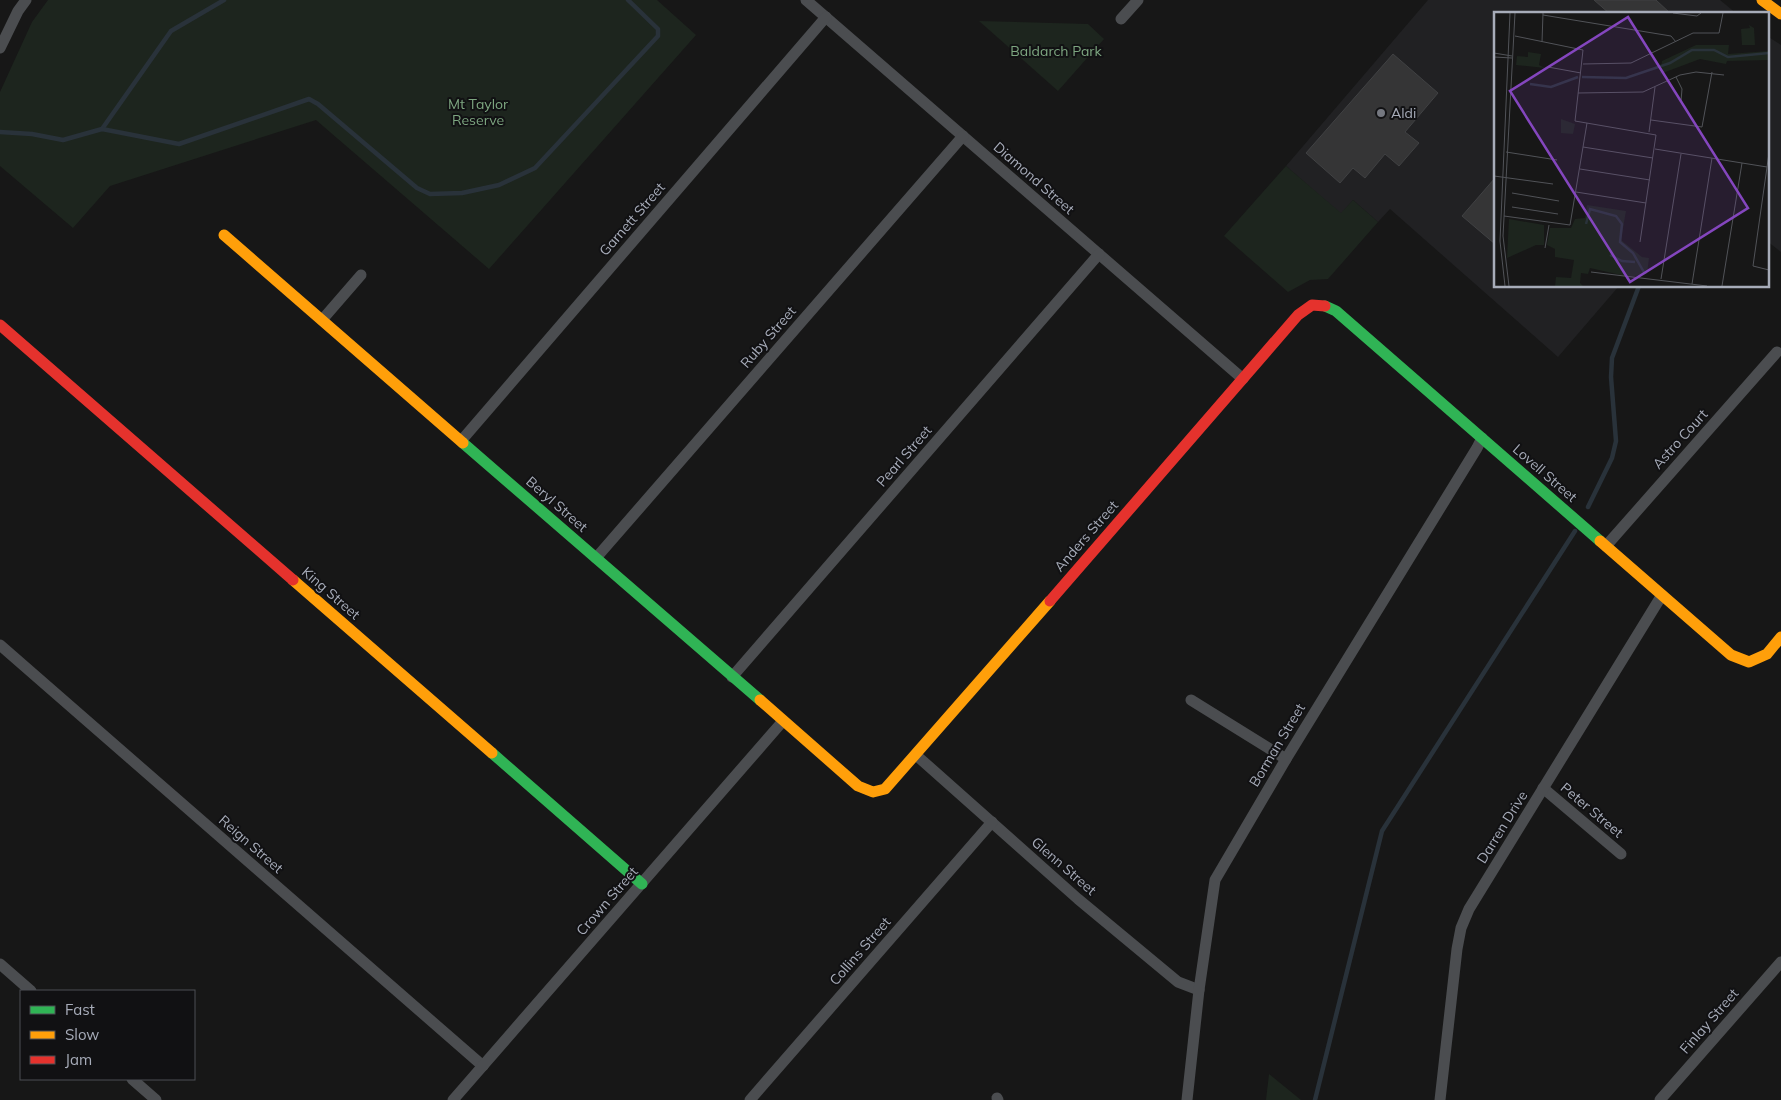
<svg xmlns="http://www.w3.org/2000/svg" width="1781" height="1100" font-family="Mulish,sans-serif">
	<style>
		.built { fill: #212123 }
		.green { fill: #1d251e }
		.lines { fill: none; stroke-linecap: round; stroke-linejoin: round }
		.stream { stroke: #29323a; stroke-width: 4.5 }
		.building { fill: #353536; stroke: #404143 }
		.street { stroke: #4b4d50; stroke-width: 11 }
		.fast { stroke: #30b455; stroke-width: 11 }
		.slow { stroke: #ff9f0a; stroke-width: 11 }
		.jam { stroke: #e5322d; stroke-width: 11 }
		.poi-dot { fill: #757880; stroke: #111113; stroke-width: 2 }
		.labels { text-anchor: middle; stroke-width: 4; stroke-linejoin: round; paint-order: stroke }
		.park-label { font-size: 14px; fill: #7da680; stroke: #111113 }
		.poi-label { font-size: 14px; fill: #a7acb9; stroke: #111113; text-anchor: start }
		.street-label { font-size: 14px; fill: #a7acb9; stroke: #111113 }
		.inset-river { fill: none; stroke: #29323a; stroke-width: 2.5 }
		.inset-road { fill: none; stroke: #515358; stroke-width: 1 }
		.view { fill: #8446be; fill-opacity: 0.15; stroke: #8446be; stroke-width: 2.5 }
		.inset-edge { fill: none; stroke: #a7acb9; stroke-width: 2.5 }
	</style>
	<rect width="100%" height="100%" fill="#171717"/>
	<g class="built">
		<path d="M1428,0H1720L1737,14H1495V286H1619L1558,357L1390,209L1378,222L1353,200L1341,214L1286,166Z"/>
		<path d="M1767,36L1781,45V252L1767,241Z"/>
	</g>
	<g class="green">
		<path d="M48,0H657L696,35L489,269L316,120L110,186L73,228L0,166V92L32,22Z"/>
		<path d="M979,21L1088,24L1104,39L1058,91Z"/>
		<path d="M1286,166L1341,213L1353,200L1378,222L1328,279L1310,280L1288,292L1224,236Z"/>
		<path d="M1269,1074L1301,1100H1266Z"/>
	</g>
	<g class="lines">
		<g class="stream">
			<path d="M102,129L171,31L224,0"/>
			<path d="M0,132L32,134L63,140L102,129L179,144L309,99L318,104L417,188L430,194L462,193L499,185L535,168L658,36V29L628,0"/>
			<path d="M1588,507L1612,458L1616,441L1611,377L1612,358L1639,286"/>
			<path d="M1315,1100L1382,831L1575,531"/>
		</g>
	</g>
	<g class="building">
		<path d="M1594,0H1656L1671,14H1610Z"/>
		<path d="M1393,54L1438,93L1405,132L1419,143L1399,166L1385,154L1365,178L1353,168L1340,183L1306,153Z"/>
		<path d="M1495,178V244L1462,216Z"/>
	</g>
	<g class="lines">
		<g class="street">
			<path d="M806,0L1243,379"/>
			<path d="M1121,19L1138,0"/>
			<path d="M0,48L18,11L26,0"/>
			<path d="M322,320L361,275"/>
			<path d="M461,441L826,17"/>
			<path d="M1606,546L1777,352"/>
			<path d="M596,558L963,136"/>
			<path d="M0,645L483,1066"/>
			<path d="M732,677L1099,254"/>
			<path d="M1191,700L1286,759"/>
			<path d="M916,755L1078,899L1178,982L1199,990"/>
			<path d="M1543,788L1621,854"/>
			<path d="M0,964L31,991"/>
			<path d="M132,1079L156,1100"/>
			<path d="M997,1098L998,1100"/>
			<path d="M453,1100L783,721"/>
			<path d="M750,1100L992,822"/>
			<path d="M1187,1100L1199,990L1215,880L1286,759L1477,448L1482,438"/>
			<path d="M1440,1100L1457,949L1461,928L1469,909L1662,595"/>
			<path d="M1660,1100L1781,962"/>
		</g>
		<g class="fast">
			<path d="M1325,306L1336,311L1600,541"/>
			<path d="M463,443L760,700"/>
			<path d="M492,753L642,884"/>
		</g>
		<g class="slow">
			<path d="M1762,0L1781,14"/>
			<path d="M224,235L463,443"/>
			<path d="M1600,541L1731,655L1749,662L1767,654L1781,637"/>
			<path d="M293,580L492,753"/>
			<path d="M760,700L858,786L873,792L885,789L1050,601"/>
		</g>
		<g class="jam">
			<path d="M0,325L293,580"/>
			<path d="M1050,601L1298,315L1312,305L1325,306"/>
		</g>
	</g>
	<circle class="poi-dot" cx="1381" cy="113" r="5"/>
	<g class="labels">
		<g class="park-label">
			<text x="1056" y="56">Baldarch Park</text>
			<text x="478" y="109">Mt Taylor<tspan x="478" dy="16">Reserve</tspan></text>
		</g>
		<g class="poi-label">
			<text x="1391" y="118">Aldi</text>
		</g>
		<g class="street-label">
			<text transform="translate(1034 178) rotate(41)" y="5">Diamond Street</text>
			<text transform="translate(632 219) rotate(-49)" y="5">Garnett Street</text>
			<text transform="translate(768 337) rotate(-49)" y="5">Ruby Street</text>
			<text transform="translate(1680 439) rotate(-48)" y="5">Astro Court</text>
			<text transform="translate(904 456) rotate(-49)" y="5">Pearl Street</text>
			<text transform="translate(1545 473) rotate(41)" y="5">Lovell Street</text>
			<text transform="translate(557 504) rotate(41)" y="5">Beryl Street</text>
			<text transform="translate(1086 536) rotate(-49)" y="5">Anders Street</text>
			<text transform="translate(331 593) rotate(41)" y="5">King Street</text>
			<text transform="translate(1277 745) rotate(-59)" y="5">Borman Street</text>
			<text transform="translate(1592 810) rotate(40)" y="5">Peter Street</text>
			<text transform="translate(1502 827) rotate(-58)" y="5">Darren Drive</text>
			<text transform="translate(251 844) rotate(41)" y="5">Reign Street</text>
			<text transform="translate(1064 866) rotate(41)" y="5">Glenn Street</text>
			<text transform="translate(607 901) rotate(-49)" y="5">Crown Street</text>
			<text transform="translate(860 951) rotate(-49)" y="5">Collins Street</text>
			<text transform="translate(1709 1021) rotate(-49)" y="5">Finlay Street</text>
		</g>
	</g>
	<g transform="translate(1494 12)">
		<rect width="275" height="275" fill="#171717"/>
		<path d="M255,13L260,16L261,33H248L247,17L256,16ZM202,33H235L234,42L275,39V48L233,49L232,52L206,47L166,62L168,49ZM34,40L47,42L45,53L51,56L22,53L23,44L34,45ZM67,107L81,112L79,122L67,121ZM93,193L132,199L127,228L148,245L155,246L153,262L136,265L96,256L94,262L87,261L86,271L89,274H61L62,265L77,266L80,248L61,245V237L53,233L56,216H77L81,207L91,206ZM15,207L50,213V233H42L13,246Z" fill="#1d251e"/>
		<path class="inset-river" d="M88,65L132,66L176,51L198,38H220L234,45L275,41M36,72L57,75L84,65M92,212L96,197L122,204L128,212L126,230L139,241L151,262M116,243L128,249L141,250"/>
		<path class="inset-road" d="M179,1L203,4L207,1M49,3L177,24L182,30M21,24L89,38L81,109L162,123L146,230M48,30L49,1M0,41L18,44M0,45L18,46M89,52L137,51L199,21H225L229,1M54,55L87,61M182,65L188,77L187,89M84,81L149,80L186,63L202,60L230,63M157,108L208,115L218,60M155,120L161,75M89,135L159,146M161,137L273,155M12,140L63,148M275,141L259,254L275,258M86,157L156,168M0,164L59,172M82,180L152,191M18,181L65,189M18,195L64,202M10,204L76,213L93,111M51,236L55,213M97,260L213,274M167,267L187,142M198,272L218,146M11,274L6,229L16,1M15,274L9,224L21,1M228,274L248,151"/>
		<path class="view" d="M134,5L254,196L136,270L16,79Z"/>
		<rect width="275" height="275" class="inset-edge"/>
	</g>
	<rect x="20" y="990" width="175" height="90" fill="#111113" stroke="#4d4f55"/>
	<rect x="30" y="1006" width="25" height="8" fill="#30b455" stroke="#4d4f55"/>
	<text x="65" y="1015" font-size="15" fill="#a7acb9">Fast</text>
	<rect x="30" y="1031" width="25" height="8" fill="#ff9f0a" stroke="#4d4f55"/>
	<text x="65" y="1040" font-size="15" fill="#a7acb9">Slow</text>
	<rect x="30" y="1056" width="25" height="8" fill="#e5322d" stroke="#4d4f55"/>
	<text x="65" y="1065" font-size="15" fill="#a7acb9">Jam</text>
</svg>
